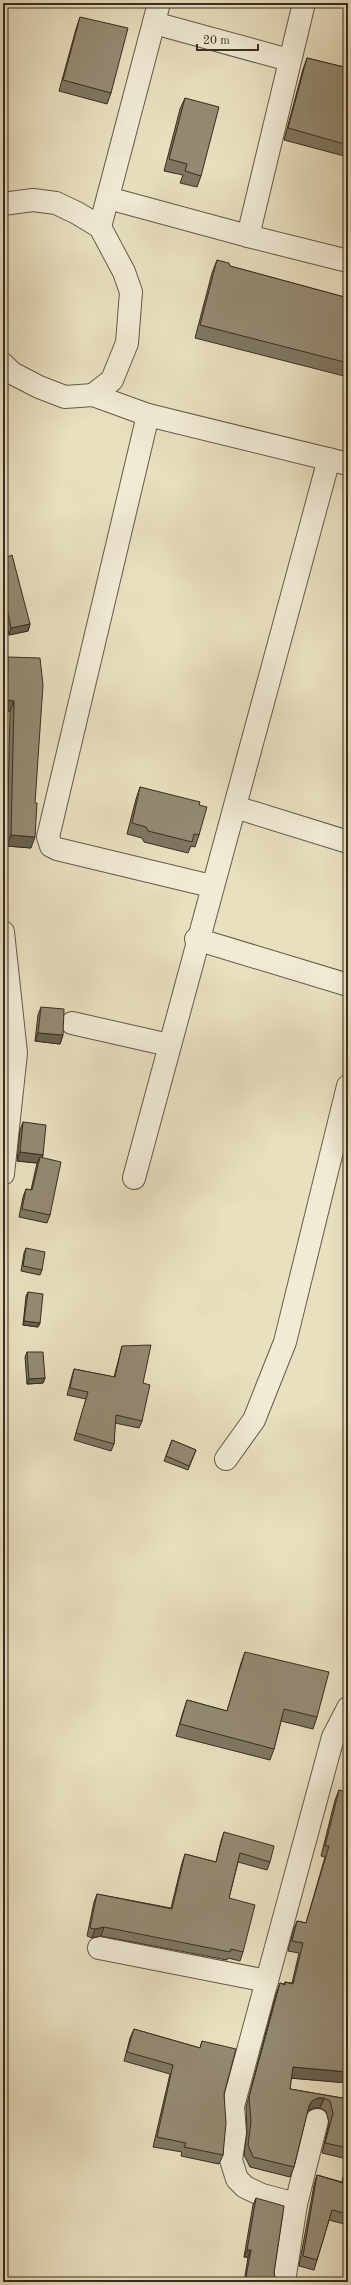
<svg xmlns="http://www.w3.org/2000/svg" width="351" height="2285" font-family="'Old Standard TT',serif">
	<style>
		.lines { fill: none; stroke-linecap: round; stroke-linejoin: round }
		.minor-casing { stroke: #645a47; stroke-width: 24 }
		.tertiary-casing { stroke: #645a47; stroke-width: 24 }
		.minor { stroke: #f1ebd6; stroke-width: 22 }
		.tertiary { stroke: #f1ebd6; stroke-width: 22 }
		.wall { fill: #7f7763; stroke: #382d1f }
		.shaded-wall { fill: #686150; stroke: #382d1f }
		.building { fill: #948a73; stroke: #382d1f }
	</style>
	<rect width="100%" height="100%" fill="#e9e0c0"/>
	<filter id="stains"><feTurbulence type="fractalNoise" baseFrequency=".005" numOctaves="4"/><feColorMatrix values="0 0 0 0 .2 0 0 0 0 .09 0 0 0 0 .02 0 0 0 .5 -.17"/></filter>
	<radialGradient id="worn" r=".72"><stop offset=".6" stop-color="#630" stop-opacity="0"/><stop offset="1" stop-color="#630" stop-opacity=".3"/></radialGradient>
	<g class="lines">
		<defs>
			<g id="minor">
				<path d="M304,3L248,236L348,261"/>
				<path d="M154,23L289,60"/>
				<path d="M108,198L248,236"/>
				<path d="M100,227L159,3"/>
				<path d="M148,415L48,837L51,846L57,849L211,886"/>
				<path d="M235,807L348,842"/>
				<path d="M3,932L16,1053L3,1174"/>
				<path d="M196,939L348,985"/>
				<path d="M72,1023L169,1045"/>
				<path d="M134,1178C197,938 264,699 329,459"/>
				<path d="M226,1459L254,1420L285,1342L348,1086"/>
				<path d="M99,1948L267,1981"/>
				<path d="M296,2204L262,2195L245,2187L237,2179L231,2160L235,2133L233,2106L333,1737L348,1708"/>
				<path d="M284,2282L296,2204L317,2120"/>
			</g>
			<g id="tertiary">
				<path d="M3,204L33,200L56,203L77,213L100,227L124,272L131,292L127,343L112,380L93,395"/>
				<path d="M3,364L12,373L39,387L65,397L93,395L148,415L348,464"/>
			</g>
		</defs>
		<use href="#minor" class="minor-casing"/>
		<use href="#tertiary" class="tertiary-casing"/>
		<use href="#minor" class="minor"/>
		<use href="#tertiary" class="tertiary"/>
	</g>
	<g class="wall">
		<path d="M80,17L111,93L107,104L59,91L76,29Z"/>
		<path d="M307,58L348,68V157L284,140L303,69Z"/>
		<path d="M185,98L201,176L197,187L180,183L183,175L164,171L180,109Z"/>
		<path d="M217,260L230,266L348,298V377L195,338L212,273Z"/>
		<path d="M3,559L30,624L28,631L9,635L3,607Z"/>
		<path d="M8,657L31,848L7,846L10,711H3V696L4,668Z"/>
		<path d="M140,787L199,805V835L195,847L191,846L188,853L144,842L142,838L127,834L136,799Z"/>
		<path d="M41,1007L63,1035L60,1044L35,1041L38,1015Z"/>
		<path d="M23,1122L43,1155L42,1158L50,1215L47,1223L19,1217L23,1197L26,1189L31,1190L37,1163L17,1161L20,1130Z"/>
		<path d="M26,1248L42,1270L40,1275L21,1271L24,1253Z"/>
		<path d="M28,1292L40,1323L38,1327L23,1325L26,1296Z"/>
		<path d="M122,1346L143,1383L142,1421L139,1428L115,1423L114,1444L111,1451L74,1440L86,1399L67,1395L72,1376L74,1369L114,1377L120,1354Z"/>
		<path d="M27,1352L45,1378L43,1383L27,1384L25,1357Z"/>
		<path d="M172,1440L196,1450L188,1470L164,1461Z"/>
		<path d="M245,1652L317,1717L313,1729L281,1721L274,1749L270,1760L176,1736L183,1712L187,1700L227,1711L241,1663Z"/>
		<path d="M339,1790L348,2083L291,2078L290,2089L348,2099V2225L329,2220L314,2270L299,2266L314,2185L317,2175L342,2182L347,2159L322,2153L329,2123L326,2111L320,2108H314L308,2111L307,2113L294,2167L290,2177L250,2167L244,2155L247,2132L246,2107L276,1994L280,1983L284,1984L285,1982L292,1983L299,1953L288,1951L293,1931L297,1921L306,1923L325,1857L321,1856L335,1800Z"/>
		<path d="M224,1832L270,1862L267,1870L238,1862L229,1898L243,1952L240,1961L228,1958L227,1960L101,1936L92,1938L87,1936L94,1902L97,1894L171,1908L182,1863L185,1854L216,1862L221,1841Z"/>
		<path d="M134,2029L200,2048L202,2041L224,2094L223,2155L219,2164L181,2156L182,2152L153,2147L170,2074L124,2061L130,2038Z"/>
		<path d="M256,2198L274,2273L276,2282H244L248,2257H244L253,2205Z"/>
	</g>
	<g class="shaded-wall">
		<path d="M30,624L28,631L9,635L11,628Z"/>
		<path d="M7,700L14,701L10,711H3Z"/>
		<path d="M11,835L35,837L31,848L7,846Z"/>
		<path d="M38,1033L63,1035L60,1044L35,1041Z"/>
		<path d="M20,1152L43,1155L40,1164V1157L37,1163L17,1161Z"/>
		<path d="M24,1321L40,1323L38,1327L23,1325Z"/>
		<path d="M45,1378L43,1383L27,1384L29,1379Z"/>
		<path d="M104,1927L101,1936L92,1938L95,1929Z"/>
		<path d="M293,2067L348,2072V2083L289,2078Z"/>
		<path d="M318,2098H324L320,2108H314L308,2111L305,2117L309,2106L312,2101Z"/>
		<path d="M247,2250H251L248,2257H244Z"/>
	</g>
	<g class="building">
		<path d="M80,17L128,28L111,93L63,80Z"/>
		<path d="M307,58L348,68V145L288,128Z"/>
		<path d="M185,98L219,107L201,176L185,171L187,164L169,159Z"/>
		<path d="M217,260L229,263L230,266L348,298V363L200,325Z"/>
		<path d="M12,555L30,624L11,628L3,588V559Z"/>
		<path d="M8,657L40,658L43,685L35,803H37L35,837L11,835L14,701L7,700Z"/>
		<path d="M140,787L200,802L199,805L207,807L199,835L194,834L192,842L148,831L146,827L132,823Z"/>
		<path d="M41,1007L64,1009L63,1035L38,1033Z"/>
		<path d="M23,1122L46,1125L43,1155L20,1152Z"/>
		<path d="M40,1157L61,1162L50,1215L22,1209L26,1189L32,1190Z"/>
		<path d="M26,1248L45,1252L42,1270L23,1266Z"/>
		<path d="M28,1292L43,1294L40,1323L24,1321Z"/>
		<path d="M151,1345L143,1383L150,1385L142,1421L116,1415L114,1444L76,1433L88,1392L70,1388L74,1369L115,1377L122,1346Z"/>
		<path d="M27,1352H43L45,1378L29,1379Z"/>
		<path d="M172,1440L196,1450L189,1466L166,1456Z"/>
		<path d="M245,1652L329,1672L317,1717L284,1709L274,1749L180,1724L187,1700L227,1711Z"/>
		<path d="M339,1790L348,1792V2072L293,2067L290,2089L348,2099V2148L325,2143L333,2113L330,2101L324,2098H318L312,2101L309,2106L294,2167L253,2157L248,2145L251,2122L249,2097L280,1983L285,1985V1982L293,1984L303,1943L292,1941L297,1921L306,1923L329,1846H325Z"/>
		<path d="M224,1832L274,1846L270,1862L240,1853L229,1898L255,1905L243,1952L231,1949L230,1952L104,1927L95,1929L90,1928L97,1894L172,1909L185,1854L216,1862Z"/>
		<path d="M134,2029L200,2048L202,2041L236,2049L224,2094L226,2123L223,2155L184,2147L186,2143L157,2137L173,2065L127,2052Z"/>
		<path d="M348,2161V2214L332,2210L317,2260L303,2256L317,2175L343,2183Z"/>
		<path d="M256,2198L284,2206L274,2273L276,2282H245L251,2250H247Z"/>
	</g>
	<rect width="351" height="2285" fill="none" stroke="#e9e0c0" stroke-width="16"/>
	<rect x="4" y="4" width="343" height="2277" fill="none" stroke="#382d1f" stroke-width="2"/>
	<rect x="8" y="8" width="335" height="2269" fill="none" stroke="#382d1f"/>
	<path d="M197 44v6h61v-6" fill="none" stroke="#382d1f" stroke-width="2"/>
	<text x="203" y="44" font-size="12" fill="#382d1f" stroke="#f1ebd6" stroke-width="3" paint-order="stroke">20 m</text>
	<rect width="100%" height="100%" filter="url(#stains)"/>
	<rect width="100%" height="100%" fill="url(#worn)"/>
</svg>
